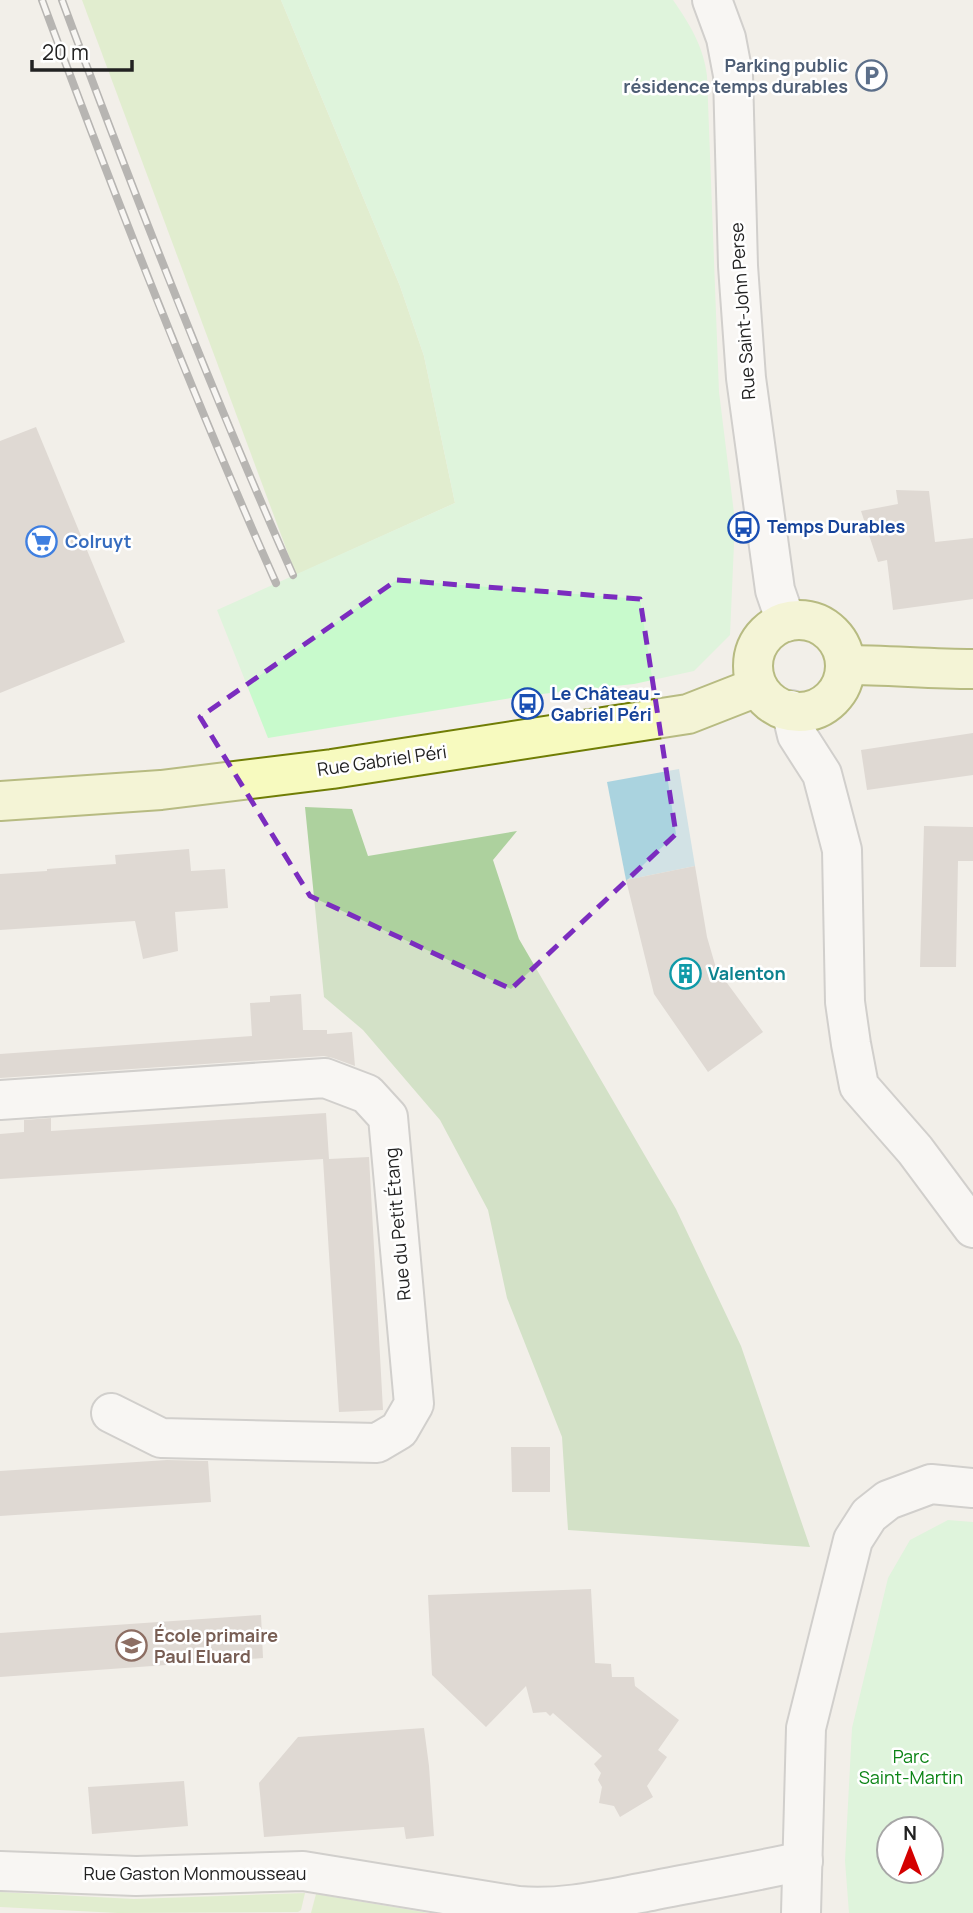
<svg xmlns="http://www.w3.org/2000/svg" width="973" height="1913" font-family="Manrope,sans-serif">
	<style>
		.grass { fill: #cdebb0 }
		.forest { fill: #add19e }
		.park { fill: #c8facc; fill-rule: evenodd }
		.water { fill: #aad3df }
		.building { fill: #c7bfb8 }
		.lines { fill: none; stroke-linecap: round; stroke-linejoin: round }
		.street-casing { stroke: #a9a9a9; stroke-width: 42 }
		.secondary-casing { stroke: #707d05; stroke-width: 42 }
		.street { stroke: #fff; stroke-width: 38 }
		.secondary { stroke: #f7fabf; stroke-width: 38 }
		.rail-casing { stroke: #707070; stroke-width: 8 }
		.rail { stroke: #fff; stroke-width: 5; stroke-dasharray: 16; stroke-linecap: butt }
		.marked { fill: none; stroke: #7b2cbf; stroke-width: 5; stroke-dasharray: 14 9; stroke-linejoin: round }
		.labels { text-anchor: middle; stroke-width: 5; stroke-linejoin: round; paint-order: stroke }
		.service-label { font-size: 18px; font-weight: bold; fill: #4e5e75; stroke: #fff; text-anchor: end }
		.street-label { font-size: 18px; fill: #222; stroke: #fff }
		.transit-label { font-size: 18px; font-weight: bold; fill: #164399; stroke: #fff; text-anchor: start }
		.shop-label { font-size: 18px; font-weight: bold; fill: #366cbe; stroke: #fff; text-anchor: start }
		.culture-label { font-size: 18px; font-weight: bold; fill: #0d838f; stroke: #fff; text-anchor: start }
		.education-label { font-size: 18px; font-weight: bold; fill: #785e54; stroke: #fff; text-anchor: start }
		.park-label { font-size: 18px; fill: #0c8416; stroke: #fff }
	</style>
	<rect width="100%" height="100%" fill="#f2efe9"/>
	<g class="grass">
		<path d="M82,0H281L400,286L424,356L455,503L296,575Z"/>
		<path d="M0,1892L134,1899L305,1893L301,1910L298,1912L118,1913L0,1907Z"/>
		<path d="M316,1894L429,1913H311Z"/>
	</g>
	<path class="forest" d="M305,807L352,809L368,856L517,831L493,860L519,939L676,1209L741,1346L810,1547L568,1530L562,1437L507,1298L488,1210L440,1120L363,1030L324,997Z"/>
	<g class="park">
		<path d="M281,0H673C689,23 704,47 707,76L719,392L735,521L730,635L694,671L634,684L523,696L268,738L217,610L455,503L424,356L400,286Z"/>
		<path d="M948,1520L973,1522V1913H849L845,1861L852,1728L888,1578L910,1540ZM931,1829V1871H889V1829Z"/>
	</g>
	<path class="water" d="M679,769L695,866L626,880L607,782Z"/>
	<g class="building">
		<path d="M36,427L125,642L0,693V441Z"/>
		<path d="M896,490L929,491L935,542L973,538V599L893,610L887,560L878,562L861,511L898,504Z"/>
		<path d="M973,733V775L867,790L861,750Z"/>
		<path d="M924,826L973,827V861H958L956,967H920Z"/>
		<path d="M189,849L191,871L225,869L228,908L175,912L178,951L143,959L135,921L0,930V874L47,871V869L116,864L115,855Z"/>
		<path d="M695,866L707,937L716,968L763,1032L708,1072L654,994L626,880Z"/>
		<path d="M301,994L303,1030H327V1034L352,1032L355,1066L333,1058L324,1056L0,1078V1054L252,1036L250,1003L270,1002V996Z"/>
		<path d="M326,1113L329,1159L369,1157L383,1410L339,1412L323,1159L0,1179V1134L24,1132V1120L51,1118V1131Z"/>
		<path d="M511,1447H550V1492H512Z"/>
		<path d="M167,1460L208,1461L211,1502L0,1516V1471Z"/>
		<path d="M591,1589L595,1663L611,1664L612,1677H634L635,1686L679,1720L658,1750L667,1757L647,1786L653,1797L620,1817L614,1806L599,1803L602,1787L598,1780L601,1773L594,1764L602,1756L553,1713L550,1716L546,1712L533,1713L526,1686L486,1727L432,1675L428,1595Z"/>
		<path d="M261,1615L263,1658L0,1677V1633Z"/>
		<path d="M424,1728L429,1766L434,1836L406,1839L404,1827L264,1837L259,1783L298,1737Z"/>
		<path d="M184,1781L188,1826L92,1834L88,1787Z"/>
	</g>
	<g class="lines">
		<defs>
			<g id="street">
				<path d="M712,0L726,38L733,75L738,266L746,378L775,590L786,622"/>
				<path d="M791,710L797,735L822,774L842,850L845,1002L851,1044L859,1086L915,1150L973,1228"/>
				<path d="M0,1100L325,1078L367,1094L388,1117L414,1404L399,1430L377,1443L161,1438L111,1413"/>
				<path d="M0,1871L136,1876L303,1871L518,1906C563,1910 607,1899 651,1891C702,1881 752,1872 803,1861"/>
				<path d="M801,1913L806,1728L853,1540L869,1515L888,1500L931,1484L973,1488"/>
			</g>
			<g id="secondary">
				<circle cx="799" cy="666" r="46"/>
				<path d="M845,665C888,665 930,669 973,669"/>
				<path d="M0,801L161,790L332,769L688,714L757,687"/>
			</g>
		</defs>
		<use href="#street" class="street-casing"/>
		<use href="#secondary" class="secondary-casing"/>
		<use href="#street" class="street"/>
		<use href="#secondary" class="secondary"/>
		<defs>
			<g id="rail">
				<path d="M42,0C115,197 191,392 276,583"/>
				<path d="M62,0C134,194 209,386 293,575"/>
			</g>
		</defs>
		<use href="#rail" class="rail-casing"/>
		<use href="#rail" class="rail"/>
	</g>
	<path d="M0 0H973V1913H0ZM397,580L640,599L676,834L511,989L310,896L200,717Z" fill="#f2efe9" fill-opacity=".55" fill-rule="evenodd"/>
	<path class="marked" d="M397,580L640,599L676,834L511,989L310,896L200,717Z"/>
	<defs>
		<symbol id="parking-ring" viewBox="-11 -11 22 22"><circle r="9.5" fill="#fff" stroke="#5c6f8a" stroke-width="1.5"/><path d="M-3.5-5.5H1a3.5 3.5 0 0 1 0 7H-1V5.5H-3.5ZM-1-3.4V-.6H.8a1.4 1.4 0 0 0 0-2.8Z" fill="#5c6f8a"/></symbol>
		<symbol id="bus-ring" viewBox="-11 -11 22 22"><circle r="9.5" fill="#fff" stroke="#1a4fb4" stroke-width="1.5"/><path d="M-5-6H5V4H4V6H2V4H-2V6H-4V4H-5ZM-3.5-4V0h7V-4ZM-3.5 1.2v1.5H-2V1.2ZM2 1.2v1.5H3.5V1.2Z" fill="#1a4fb4"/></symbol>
		<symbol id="supermarket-ring" viewBox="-11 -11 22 22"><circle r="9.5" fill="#fff" stroke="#3f7fe0" stroke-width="1.5"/><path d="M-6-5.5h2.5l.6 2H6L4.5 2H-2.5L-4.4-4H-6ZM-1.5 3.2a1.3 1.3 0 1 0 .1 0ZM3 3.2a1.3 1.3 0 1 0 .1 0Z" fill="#3f7fe0"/></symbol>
		<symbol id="building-ring" viewBox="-11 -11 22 22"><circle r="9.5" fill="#fff" stroke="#0f9aa8" stroke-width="1.5"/><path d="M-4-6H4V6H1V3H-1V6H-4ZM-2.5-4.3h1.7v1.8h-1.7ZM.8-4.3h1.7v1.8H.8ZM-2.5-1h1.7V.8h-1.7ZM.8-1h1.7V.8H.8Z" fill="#0f9aa8"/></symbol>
		<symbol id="school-ring" viewBox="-11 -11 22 22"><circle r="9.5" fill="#fff" stroke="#8d6e63" stroke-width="1.5"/><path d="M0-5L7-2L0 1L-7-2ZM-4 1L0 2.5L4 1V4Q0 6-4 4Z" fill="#8d6e63"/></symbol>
	</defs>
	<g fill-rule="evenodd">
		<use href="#parking-ring" x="854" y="58" width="35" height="35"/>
		<use href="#bus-ring" x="726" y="510" width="35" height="35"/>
		<use href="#supermarket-ring" x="24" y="524" width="35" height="35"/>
		<use href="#bus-ring" x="510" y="686" width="35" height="35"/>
		<use href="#building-ring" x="668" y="956" width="35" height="35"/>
		<use href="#school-ring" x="114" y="1628" width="35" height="35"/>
	</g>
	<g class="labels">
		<g class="service-label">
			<text x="848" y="72">Parking public<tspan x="848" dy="21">résidence temps durables</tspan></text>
		</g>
		<g class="street-label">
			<text transform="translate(743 311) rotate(-94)" y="6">Rue Saint-John Perse</text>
			<text transform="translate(382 761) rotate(-8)" y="6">Rue Gabriel Péri</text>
			<text transform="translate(398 1224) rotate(-95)" y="6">Rue du Petit Étang</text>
			<text x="195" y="1880">Rue Gaston Monmousseau</text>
		</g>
		<g class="transit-label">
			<text x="767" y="533">Temps Durables</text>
			<text x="551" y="700">Le Château -<tspan x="551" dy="21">Gabriel Péri</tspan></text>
		</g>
		<g class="shop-label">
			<text x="65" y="548">Colruyt</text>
		</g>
		<g class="culture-label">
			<text x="708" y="980">Valenton</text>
		</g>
		<g class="education-label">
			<text x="154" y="1642">École primaire<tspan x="154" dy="21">Paul Eluard</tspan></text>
		</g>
		<g class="park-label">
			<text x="911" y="1763">Parc<tspan x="911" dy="21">Saint-Martin</tspan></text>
		</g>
	</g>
	<g transform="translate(910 1850)"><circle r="33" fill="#ffffff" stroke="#a7a7a7" stroke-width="2"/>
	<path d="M0-5L12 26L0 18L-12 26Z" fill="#d40000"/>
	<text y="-10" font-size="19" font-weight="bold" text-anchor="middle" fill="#222222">N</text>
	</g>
	<path d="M32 60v10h100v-10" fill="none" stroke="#222222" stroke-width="3.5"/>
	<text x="42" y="60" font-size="21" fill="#222222" stroke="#ffffff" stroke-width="5" paint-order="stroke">20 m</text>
</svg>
